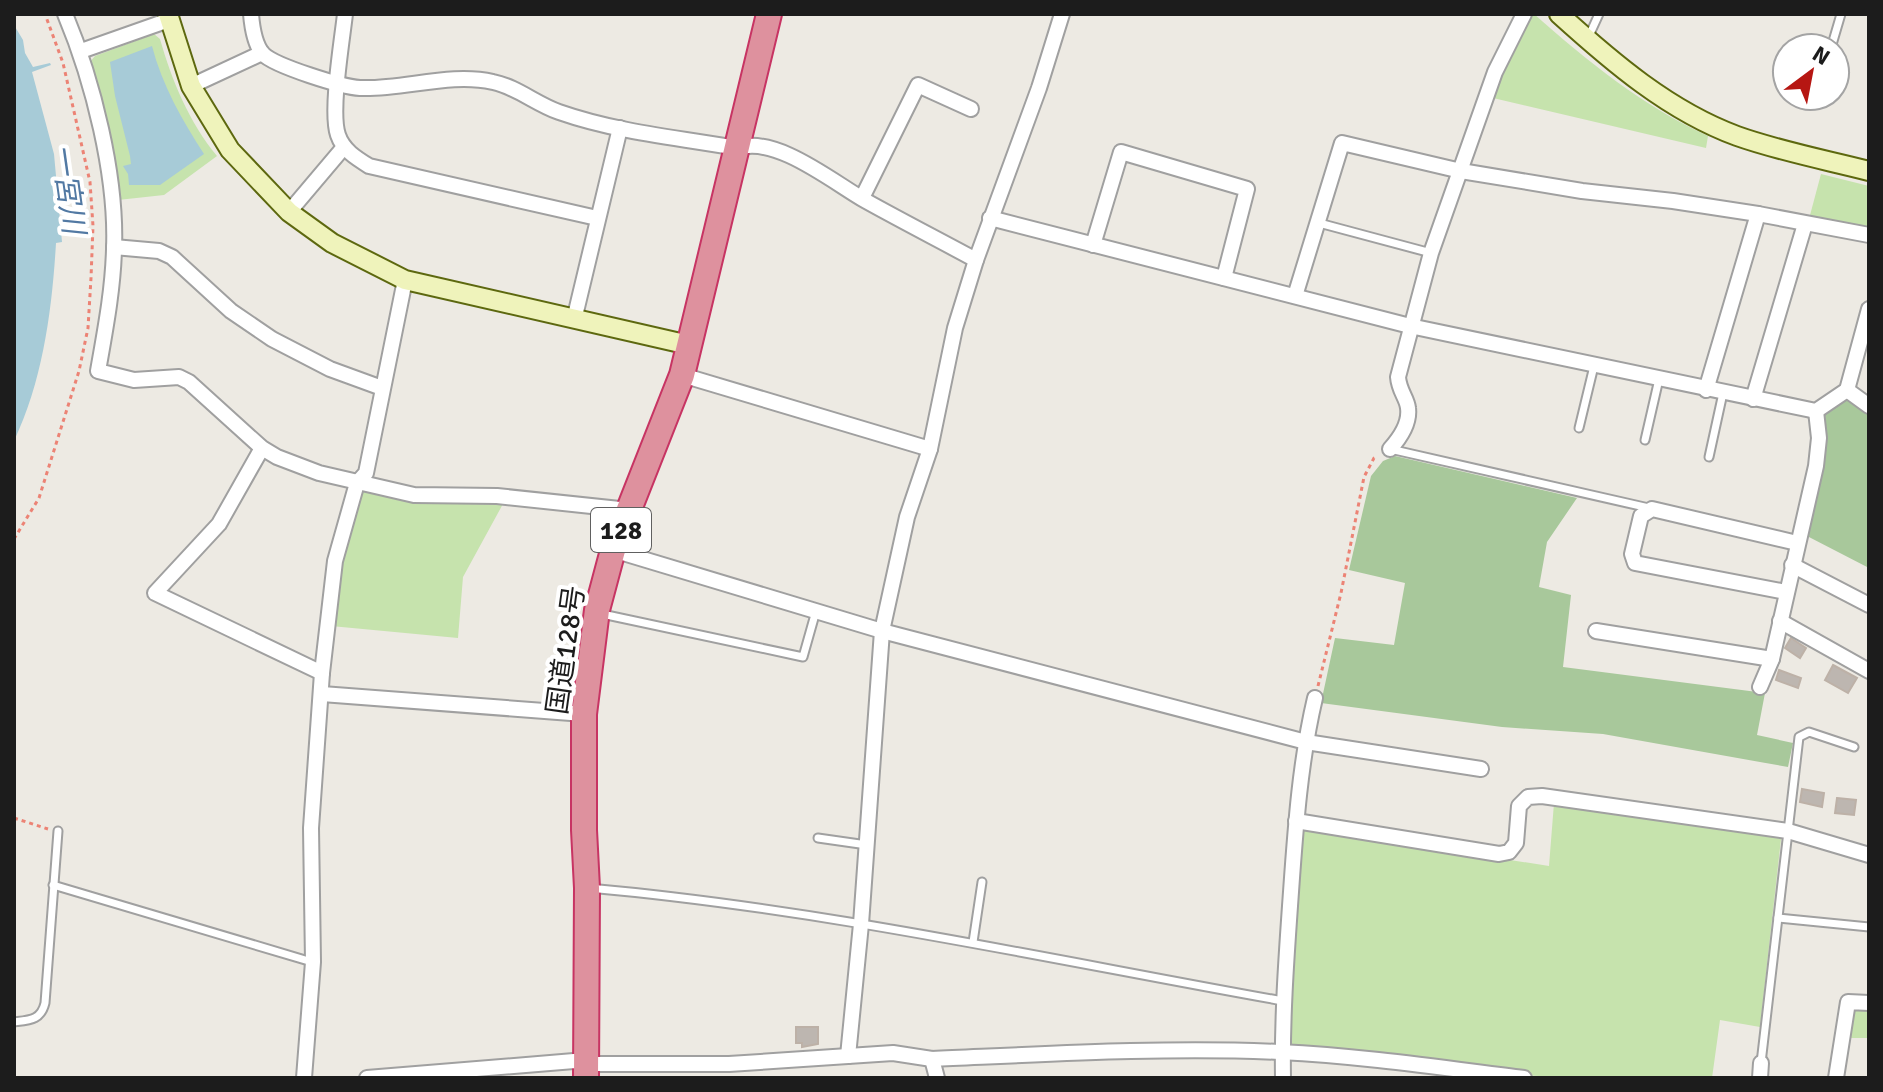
<svg xmlns="http://www.w3.org/2000/svg" width="1883" height="1092" font-family="Signika,'Noto Sans JP',sans-serif">
	<style>
		.grass { fill: #c6e3ad }
		.forest { fill: #a8c89b }
		.water { fill: #a7cbd7 }
		.building { fill: #bdb6b0; stroke: #bdb1a7; stroke-width: 2 }
		.lines { fill: none; stroke-linecap: round; stroke-linejoin: round }
		.lane-casing { stroke: #a0a0a0; stroke-width: 11 }
		.street-casing { stroke: #a0a0a0; stroke-width: 18 }
		.secondary-casing { stroke: #5d680f; stroke-width: 22 }
		.highway-casing { stroke: #c73463; stroke-width: 28 }
		.path { stroke: #ec8375; stroke-width: 3; stroke-dasharray: 4 4; stroke-linecap: butt }
		.lane { stroke: #fff; stroke-width: 7 }
		.street { stroke: #fff; stroke-width: 14 }
		.secondary { stroke: #eff3bb; stroke-width: 18 }
		.highway { stroke: #de919e; stroke-width: 24 }
		.labels { text-anchor: middle; stroke-width: 8; stroke-linejoin: round; paint-order: stroke }
		.shield { fill: #fff; stroke: #606060; stroke-width: 2 }
		.shield-label { font-size: 26px; font-weight: bold; fill: #1c1c1c }
		.street-label { font-size: 28px; fill: #1c1c1c; stroke: #fff }
		.water-label { font-size: 30px; font-style: italic; fill: #5279a3; stroke: #fff }
	</style>
	<rect width="100%" height="100%" fill="#edeae3"/>
	<g class="grass">
		<path d="M1529,14H1534C1587,61 1644,107 1708,136L1706,148L1493,98Z"/>
		<path d="M154,34L160,39C172,81 189,122 217,156L164,195L118,200L100,96L90,62L95,56Z"/>
		<path d="M1821,174L1869,186V229L1809,219Z"/>
		<path d="M360,491L420,501L504,502L463,577L458,638L331,626L338,560Z"/>
		<path d="M1554,803L1778,836L1781,839L1760,1027L1720,1020L1712,1078H1578L1521,1075L1461,1062L1289,1047L1300,831L1304,828L1549,866Z"/>
		<path d="M1852,1006L1869,1007V1038H1848Z"/>
	</g>
	<g class="forest">
		<path d="M1844,396L1869,411V568L1807,536L1826,449L1822,411Z"/>
		<path d="M1395,456L1577,498L1547,542L1539,587L1571,595L1563,667L1765,693L1757,735L1793,743L1788,767L1603,734L1502,727L1321,703L1335,638L1394,645L1405,583L1349,570L1371,476L1383,461Z"/>
	</g>
	<g class="water">
		<path d="M14,25L23,40L25,53L33,67L50,63L51,65L32,72L54,154L62,242L56,243C52,310 43,380 14,441Z"/>
		<path d="M152,46C162,85 182,120 204,154L160,185H129L128,174L123,166L131,164L130,156L115,96L110,62Z"/>
	</g>
	<g class="building">
		<path d="M1791,638L1806,648L1800,658L1785,648Z"/>
		<path d="M1833,665L1857,678L1848,693L1825,680Z"/>
		<path d="M1779,670L1801,678L1798,688L1776,680Z"/>
		<path d="M1802,789L1824,793L1822,807L1800,802Z"/>
		<path d="M1837,798L1856,800L1854,815L1835,813Z"/>
		<path d="M796,1027H818V1044L802,1047V1043H796Z"/>
	</g>
	<g class="lines">
		<defs>
			<g id="lane">
				<path d="M1588,38L1599,14"/>
				<path d="M1831,48L1841,14"/>
				<path d="M1319,223L1431,253"/>
				<path d="M1579,428L1594,366"/>
				<path d="M1645,440L1659,379"/>
				<path d="M1390,449L1649,508"/>
				<path d="M1709,457L1723,393"/>
				<path d="M602,614L803,657L816,611"/>
				<path d="M818,838L867,845"/>
				<path d="M53,885L312,962"/>
				<path d="M589,888C823,909 1053,960 1283,1001"/>
				<path d="M1778,918L1869,927"/>
				<path d="M973,942L982,882"/>
				<path d="M14,1022C30,1020 41,1020 45,1003L58,831"/>
				<path d="M1761,1063L1799,737L1809,732L1854,747"/>
			</g>
			<g id="street">
				<path d="M65,14C93,81 117,176 114,249C113,290 105,331 98,371L134,380L179,377L189,382L262,448L277,457L319,473L414,495L497,496L629,510"/>
				<path d="M251,14C252,26 255,45 263,54C275,66 342,87 360,88C403,90 450,72 493,82C517,87 536,104 559,112C616,132 678,138 738,148C776,135 834,183 866,201C902,221 939,240 976,260"/>
				<path d="M345,14C342,41 330,112 338,135C343,150 356,158 369,166L597,218"/>
				<path d="M81,51L169,20"/>
				<path d="M191,86L262,53"/>
				<path d="M862,198L918,85L971,109"/>
				<path d="M289,212L344,147"/>
				<path d="M990,218L1410,326L1816,411L1847,390L1869,309"/>
				<path d="M1093,245L1121,152L1247,189L1224,278"/>
				<path d="M114,247L159,251L172,257L231,311L272,339L330,369L382,388"/>
				<path d="M1295,296L1342,143L1461,171L1582,191L1673,201L1758,214L1869,235"/>
				<path d="M574,320L620,128"/>
				<path d="M682,375L930,449"/>
				<path d="M1706,390L1758,214"/>
				<path d="M1847,390L1869,406"/>
				<path d="M1753,399L1805,224"/>
				<path d="M262,448L219,524L155,593L322,673"/>
				<path d="M1390,449C1400,438 1410,423 1408,408C1407,398 1399,391 1398,377L1431,253L1495,72L1524,14"/>
				<path d="M613,550L882,631L1306,742L1481,769"/>
				<path d="M1792,565L1869,605"/>
				<path d="M1786,592L1635,563L1632,554L1641,516L1652,509L1797,543"/>
				<path d="M1780,621L1869,671"/>
				<path d="M1596,631L1772,659"/>
				<path d="M1760,687L1772,659L1816,466L1819,438L1816,411"/>
				<path d="M322,694L584,714"/>
				<path d="M1296,821L1499,854L1509,852L1516,843L1519,806L1528,797L1542,796L1788,831L1869,855"/>
				<path d="M848,1056L861,924L882,631L907,517L930,449L955,328L976,260L1039,88L1062,14"/>
				<path d="M932,1059L937,1078"/>
				<path d="M304,1078L313,962L311,828L322,673L335,561L357,483L366,473L405,280"/>
				<path d="M367,1078L574,1061L586,1064H729L893,1053L932,1059C1048,1054 1164,1047 1280,1052C1362,1056 1443,1068 1524,1078"/>
				<path d="M1283,1078C1282,1021 1286,963 1290,906C1295,836 1299,766 1315,698"/>
				<path d="M1760,1078L1761,1063"/>
				<path d="M1836,1078L1848,1002L1869,1003"/>
			</g>
			<g id="secondary">
				<path d="M168,14L191,86L230,150L289,212L332,243L405,280L689,345"/>
				<path d="M1559,14C1612,62 1669,111 1737,136C1779,151 1826,160 1869,171"/>
			</g>
			<path id="highway" d="M586,1078L587,888L584,830V714L597,610L613,550L682,375L769,14"/>
		</defs>
		<use href="#lane" class="lane-casing"/>
		<use href="#street" class="street-casing"/>
		<use href="#secondary" class="secondary-casing"/>
		<use href="#highway" class="highway-casing"/>
		<g class="path">
			<path d="M14,539L39,498L79,371L88,328L91,278L93,226L90,182L63,63L45,14"/>
			<path d="M1318,686L1341,593L1364,477L1374,458L1378,456"/>
			<path d="M14,818L48,829"/>
		</g>
		<use href="#lane" class="lane"/>
		<use href="#street" class="street"/>
		<use href="#secondary" class="secondary"/>
		<use href="#highway" class="highway"/>
	</g>
	<g class="labels">
		<rect class="shield" x="591" y="508" width="60" height="44" rx="6"/>
		<g class="shield-label">
			<text x="621" y="539">128</text>
		</g>
		<g class="street-label">
			<text transform="translate(565 650) rotate(-82)" y="10">国道128号</text>
		</g>
		<g class="water-label">
			<text transform="translate(68 189) rotate(82)" y="10">一宮川</text>
		</g>
	</g>
	<rect width="1883" height="1092" fill="none" stroke="#1c1c1c" stroke-width="32"/>
	<g transform="translate(1811 72) rotate(32)"><circle r="38" fill="#ffffff" stroke="#a4a4a4" stroke-width="2"/>
	<path d="M0-6L14 30L0 20L-14 30Z" fill="#b61612"/>
	<text y="-12" font-size="22" font-weight="bold" text-anchor="middle" fill="#1c1c1c">N</text>
	</g>
</svg>
